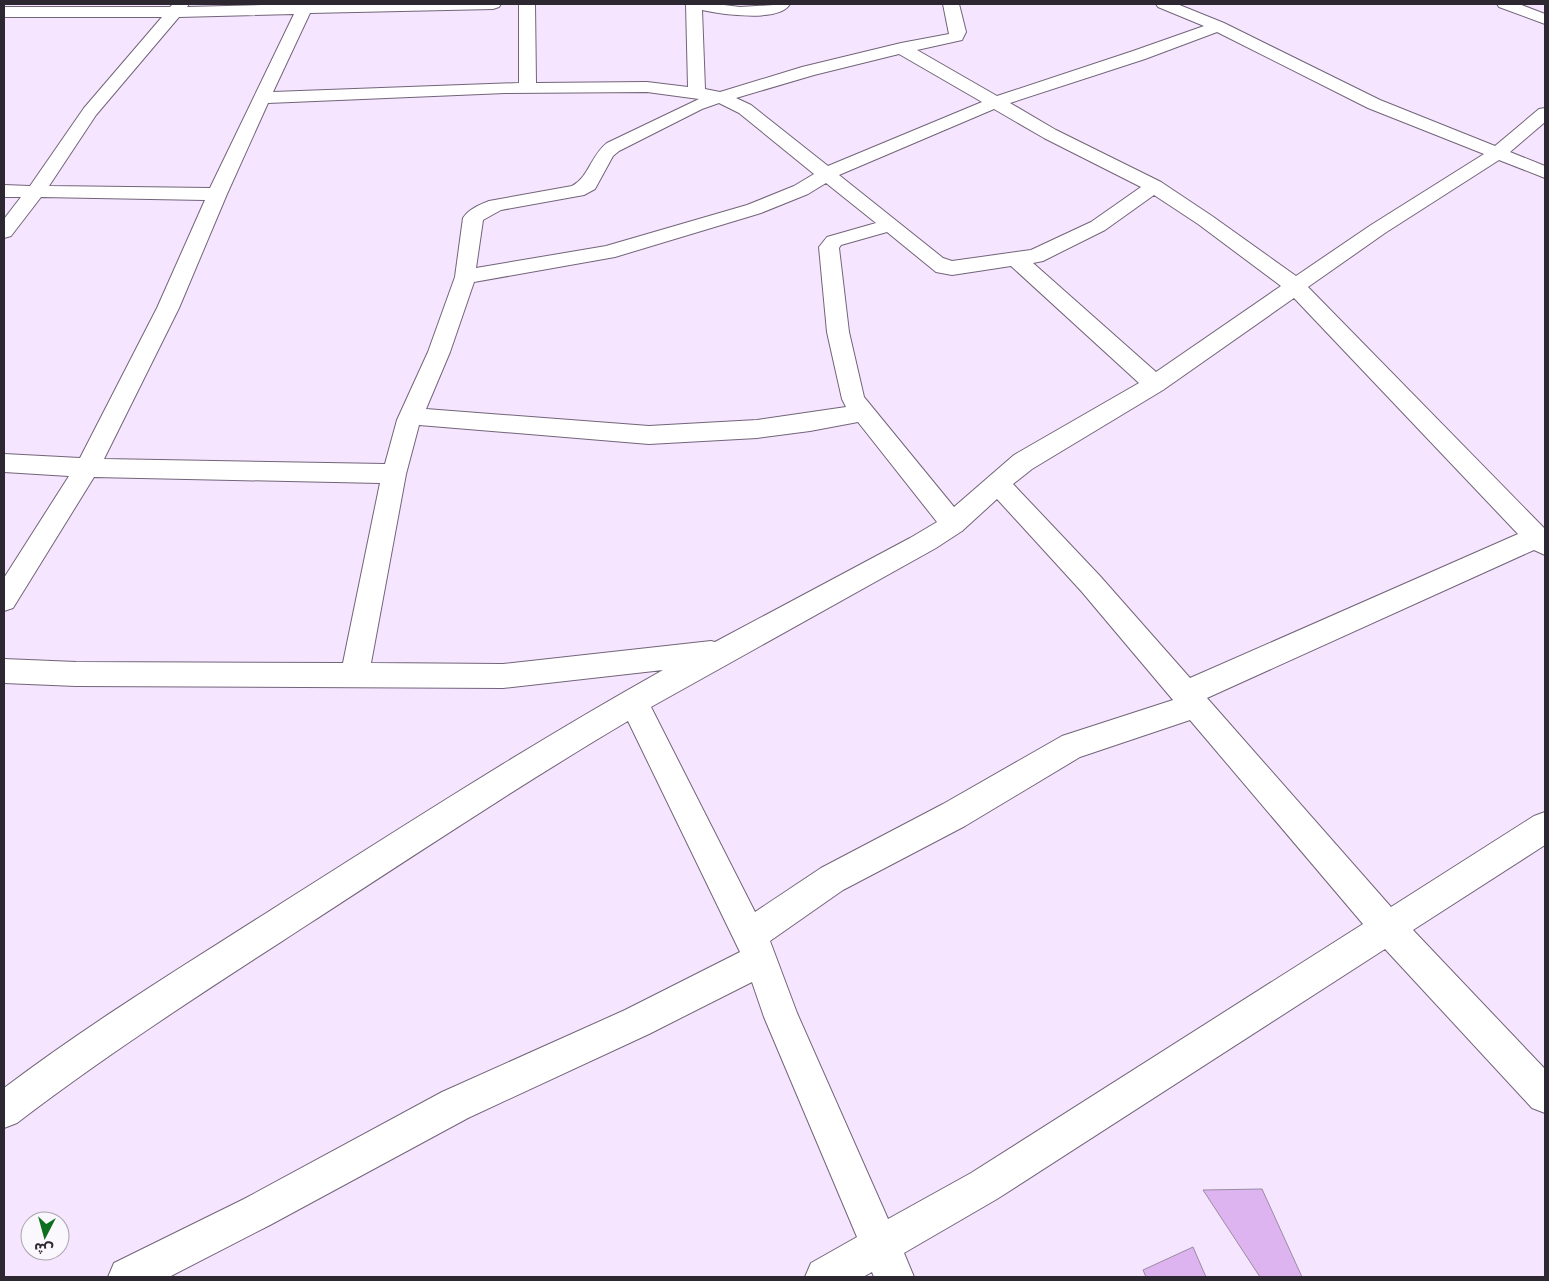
<svg xmlns="http://www.w3.org/2000/svg" width="1549" height="1281" font-family="'Work Sans','Noto Sans Arabic',sans-serif">
	<style>
		.building { fill: #ddb4f0; stroke: #9a8ba2 }
		.lines { fill: none; stroke-linecap: round; stroke-linejoin: round }
		.minor-casing { stroke: #726479; stroke-width: 2 }
		.minor { fill: #fff; fill-rule: evenodd }
	</style>
	<rect width="100%" height="100%" fill="#f6e5fe"/>
	<g class="building">
		<path d="M1262,1189L1302,1277H1260L1203,1190Z"/>
		<path d="M1193,1247L1206,1277H1146L1143,1270Z"/>
	</g>
	<g class="lines">
		<defs>
			<g id="minor">
				<path d="M173,4H189L187,7L298,4H501L499,7L493,9L310,13L273,92L519,83V4H535L536,83L647,82L688,87L686,4H716L740,7L790,4C779,23 720,14 702,10L705,89L720,92L802,67L901,43L949,34L943,4H959L966,32L962,40L917,50L997,96L1133,51L1204,26L1158,7L1156,4H1177L1224,23L1380,100L1495,146L1539,109L1545,108V122L1510,152L1545,166V178L1499,160L1385,233L1308,287L1545,529V555L1534,550L1207,698L1391,907L1534,816L1545,812V845L1413,930L1545,1069V1113L1532,1108L1385,949L997,1199L904,1253L914,1277H874L872,1272L863,1277H805L811,1263L857,1237L764,1017L752,982L649,1034L468,1118L270,1225L169,1277H108L114,1263L244,1199L442,1092L625,1010L740,952L628,721C520,785 415,855 310,923C210,988 111,1051 17,1123L4,1128V1088C94,1020 190,962 285,901C410,822 534,742 663,670L503,688L76,686L4,683V659L76,662L343,663L380,483L94,477L13,608L4,611V578L69,476L4,472V454L80,458L157,308L205,200L41,197L11,236L4,238V219L21,197H4V185L30,186L84,108L162,17H4V7H170ZM294,14L210,188L49,186L96,115L179,17ZM1217,32L1368,108L1484,154L1371,225L1296,276L1212,216L1161,182L1056,130L1010,103L1145,59ZM899,54L982,102L828,166L751,105L736,98L814,75ZM647,92L699,99L607,143C591,155 589,177 572,186L489,201C479,205 469,209 463,218L455,277L428,352L397,420L385,464L104,459L179,308L227,194L268,103L505,93ZM719,103L739,113L814,174L794,186L747,205L606,246L476,268L483,220L501,210L584,195L595,189L613,156L619,151L702,109ZM994,109L1044,138L1141,187L1091,222L1031,250L952,261L943,258L839,175ZM826,183L876,223L827,237L819,247L827,332L842,399L846,407L757,420L649,426L426,409L450,352L474,282L615,257L761,213L808,194ZM1154,195L1198,224L1281,286L1156,372L1033,263L1043,261L1105,230ZM887,232L936,272L952,275L1011,266L1139,383L1014,455L954,507L864,397L849,332L839,248L841,245ZM1294,298L1518,534L1190,678L1100,576L1013,484L1032,469L1163,390ZM858,422L937,522L910,538L715,642L711,641L503,664L371,663L406,474L419,425L649,444L757,438L810,431ZM997,499L1082,592L1173,700L1062,736L943,804L821,868L755,912L651,707L936,548L962,531ZM1190,720L1363,924L971,1173L888,1219L797,1013L770,941L843,890L965,826L1080,757Z"/>
				<path d="M1497,4H1519L1545,14V24L1499,7Z"/>
			</g>
		</defs>
		<use href="#minor" class="minor-casing"/>
		<use href="#minor" class="minor"/>
	</g>
	<rect width="1549" height="1281" fill="none" stroke="#2d2731" stroke-width="10"/>
	<g transform="translate(45 1236) rotate(186)"><circle r="24" fill="#fbf8fd" stroke="#a9a4ab"/>
	<path d="M0-4L9 19L0 12L-9 19Z" fill="#0d701f"/>
	<text y="-8" font-size="14" font-weight="bold" text-anchor="middle" fill="#2d2731">ش</text>
	</g>
</svg>
